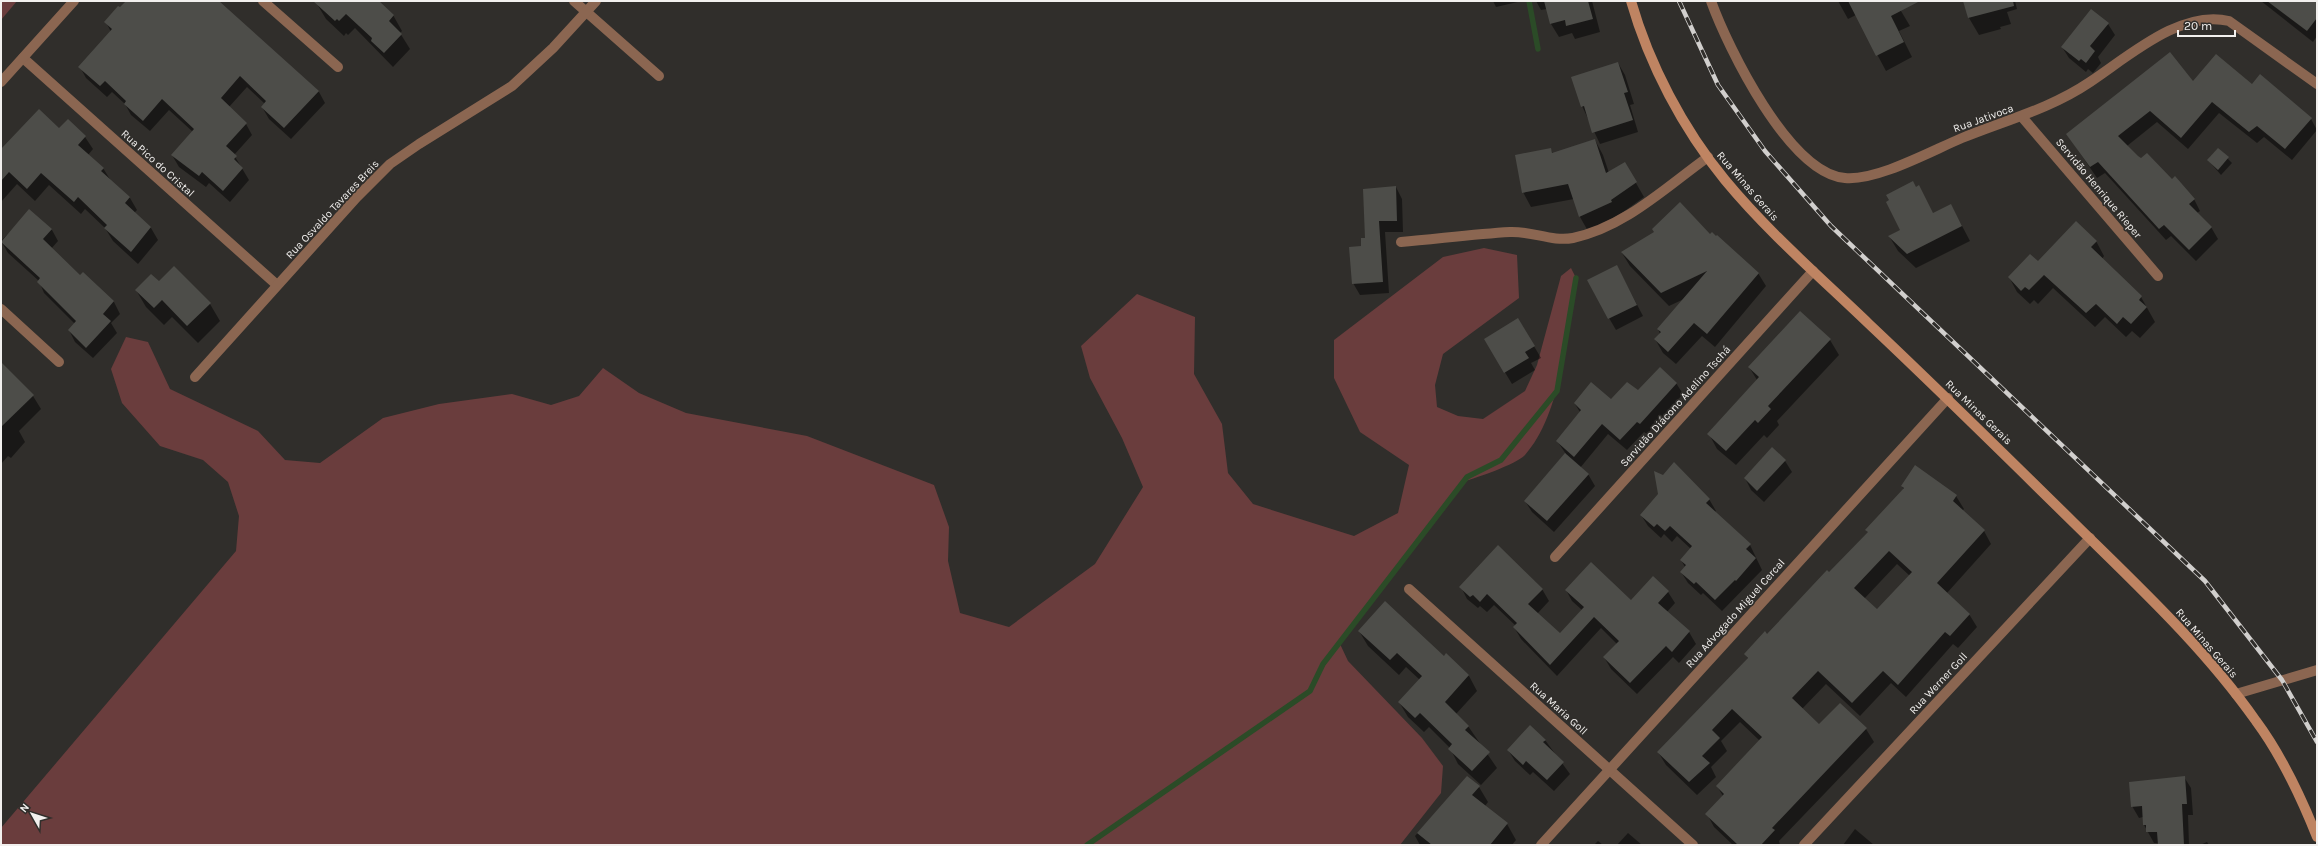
<svg xmlns="http://www.w3.org/2000/svg" width="2318" height="846" font-family="Karla,sans-serif">
	<style>
		.green { fill: #6a3d3d }
		.shadow { fill: #0007; fill-rule: evenodd }
		.lines { fill: none; stroke-linecap: round; stroke-linejoin: round }
		.stream { stroke: #2b4b27; stroke-width: 5.5 }
		.building { fill: #4d4d49; fill-rule: evenodd }
		.minor { stroke: #8b6651; stroke-width: 10 }
		.tertiary { stroke: #8b6651; stroke-width: 10 }
		.secondary { stroke: #bf8462; stroke-width: 10 }
		.rail-casing { stroke: #d1cfcd; stroke-width: 4.5 }
		.rail { stroke: #302e2b; stroke-width: 3; stroke-dasharray: 9; stroke-linecap: butt }
		.labels { text-anchor: middle; stroke-width: 3.5; stroke-linejoin: round; paint-order: stroke }
		.street-label { font-size: 11px; fill: #f2f0ee; stroke: #302e2b }
	</style>
	<rect width="100%" height="100%" fill="#302e2b"/>
	<g class="green">
		<path d="M1,1H17L1,20Z"/>
		<path d="M1484,248L1517,255L1519,298L1443,354L1435,385L1437,407L1458,416L1483,419L1525,391L1537,365L1561,276L1571,268L1576,278C1567,331 1562,414 1525,455C1515,465 1478,477 1463,482L1340,644L1348,661L1422,738L1443,766L1441,793L1400,845H1V828L236,551L239,516L228,482L203,460L160,446L122,403L111,369L126,337L148,342L170,389L258,431L285,460L320,463L383,418L439,404L512,394L551,405L579,396L603,368L639,393L686,413L807,436L934,485L949,527L948,561L960,613L1009,627L1095,564L1143,487L1122,438L1090,378L1081,346L1137,294L1195,317L1194,374L1222,424L1228,473L1253,504L1354,536L1398,513L1409,465L1360,432L1334,378V340L1443,257Z"/>
	</g>
	<g class="shadow">
		<path d="M127,1H216L319,92L325,103L291,139L269,119L262,107L265,104L247,87L229,107L246,124L252,135L234,155L249,180L230,202L209,183L206,187L179,167L172,155L193,132L169,110L150,131L131,115L125,104L112,92L107,97L86,78L80,67L111,32L106,22Z"/>
		<path d="M320,1H378L393,15L402,31L400,33L410,49L393,67L355,28L348,35L346,33L344,36L326,19L317,4Z"/>
		<path d="M1493,1H1522L1496,7Z"/>
		<path d="M1536,1H1592L1600,32L1575,39L1572,33L1559,37L1551,24L1547,9L1541,10Z"/>
		<path d="M1838,1H1895L1910,26L1899,31L1912,57L1886,71L1856,15L1848,19Z"/>
		<path d="M1965,1H2015L2017,9L2007,12L2011,24L2000,27L2001,29L1979,35L1969,18Z"/>
		<path d="M2261,1H2317V36L2313,42Z"/>
		<path d="M2108,24L2115,35L2098,57L2101,63L2093,73L2088,69L2086,72L2069,58L2062,47Z"/>
		<path d="M1618,63L1625,75L1634,104L1630,105L1638,132L1600,144L1582,106Z"/>
		<path d="M2193,82L2252,85L2311,119L2317,130L2292,160L2264,137L2257,143L2219,113L2188,149L2157,122L2127,146L2138,157L2172,180L2194,199L2200,211L2197,213L2211,227L2218,239L2196,261L2171,236L2166,240L2105,173L2097,178L2067,134Z"/>
		<path d="M68,121L85,137L93,149L88,155L103,168L111,181L130,198L137,210L134,213L151,228L158,240L138,264L113,241L105,228L85,209L81,214L49,185L35,201L17,184L1,202V151L59,130Z"/>
		<path d="M1595,140L1603,155L1609,173L1625,164L1644,197L1619,215L1588,231L1580,217L1574,199L1531,207L1523,192L1551,150L1553,154Z"/>
		<path d="M2218,149L2232,163L2221,175L2208,160Z"/>
		<path d="M1396,187L1402,199L1403,232H1385L1389,293L1360,295L1353,283L1362,247Z"/>
		<path d="M1916,188L1933,214L1951,205L1970,241L1916,268L1898,251L1889,236L1901,230L1890,201Z"/>
		<path d="M30,211L52,230L58,241L51,249L80,277L83,274L114,302L120,314L111,323L117,333L93,358L75,342L69,330L75,324L44,293L39,281L8,253L1,241Z"/>
		<path d="M1710,236L1758,273L1766,286L1715,347L1702,336L1676,364L1663,353L1655,339L1660,334L1658,329L1684,299L1669,306L1630,266L1622,253Z"/>
		<path d="M2096,241L2104,256L2102,259L2141,297L2155,322L2140,338L2132,331L2126,337L2105,317L2095,327L2053,288L2038,304L2034,300L2030,304L2017,292L2009,277L2038,263Z"/>
		<path d="M1623,278L1643,316L1616,330L1609,318Z"/>
		<path d="M159,283L210,304L220,321L198,343L172,317L164,325L146,307L136,290Z"/>
		<path d="M1518,319L1541,358L1531,363L1535,370L1512,384L1485,339Z"/>
		<path d="M1830,340L1839,355L1777,421L1779,425L1767,438L1764,435L1736,465L1717,449L1709,434L1757,380L1749,367Z"/>
		<path d="M1,363L33,396L41,409L19,431L25,442L11,458L8,456L1,464Z"/>
		<path d="M1676,383L1683,394L1647,434L1644,432L1627,450L1608,434L1580,468L1588,474L1595,486L1554,532L1532,512L1525,501L1566,454L1557,441L1580,412L1575,404L1611,401L1639,391Z"/>
		<path d="M1785,461L1792,472L1764,502L1751,490L1745,478Z"/>
		<path d="M1902,486L1956,496L1964,509L1962,511L1984,531L1991,544L1947,593L1969,614L1977,627L1958,648L1953,644L1906,697L1891,683L1860,716L1826,684L1802,709L1819,726L1840,704L1866,729L1874,742L1779,841L1780,845H1733L1714,827L1707,814L1723,796L1717,786L1760,741L1740,722L1721,741L1727,751L1711,767L1716,777L1697,795L1666,765L1658,752L1748,659L1745,654L1767,635L1868,533L1904,490ZM1897,564L1910,576L1877,611L1864,599Z"/>
		<path d="M1709,499L1716,511L1714,513L1750,545L1762,570L1722,611L1703,593L1701,595L1688,583L1681,572L1685,567L1681,560L1691,549L1677,536L1672,542L1664,534L1661,538L1648,526L1641,515Z"/>
		<path d="M1653,578L1668,592L1675,603L1667,612L1689,632L1696,644L1679,663L1673,657L1637,694L1611,669L1604,657L1617,644L1601,628L1557,676L1521,639L1514,627L1516,626L1494,605L1487,612L1480,606L1478,608L1467,599L1461,587L1542,589L1549,601L1537,614L1560,635L1582,610L1572,601L1566,590L1631,602Z"/>
		<path d="M1359,631L1444,657L1446,655L1469,676L1477,691L1456,714L1468,726L1497,768L1481,785L1458,764L1450,748L1429,727L1424,732L1408,717L1399,702L1420,680L1406,667L1399,675L1368,646Z"/>
		<path d="M1545,740L1570,774L1554,791L1533,772L1530,775L1515,761L1508,750Z"/>
		<path d="M1467,777L1479,787L1488,802L1485,806L1507,824L1516,840L1512,845H1420L1415,836Z"/>
		<path d="M2184,777L2191,788L2193,815H2188L2189,845L2154,843L2144,825L2143,817L2139,818L2132,806Z"/>
		<path d="M1855,829L1874,845H1843Z"/>
		<path d="M1628,833L1642,845H1617Z"/>
		<path d="M1598,841L1603,845H1594Z"/>
		<path d="M2207,842L2209,845H2200Z"/>
	</g>
	<g class="lines">
		<g class="stream">
			<path d="M1529,1L1538,49"/>
			<path d="M1087,845L1310,691L1323,664L1467,477L1501,460L1557,391L1576,278"/>
		</g>
	</g>
	<g class="building">
		<path d="M126,1H219L319,91L284,128L261,107L266,101L240,76L221,98L247,123L226,146L237,156L234,159L243,168L223,191L202,172L199,176L171,155L194,129L162,99L143,121L124,104L126,101L105,81L100,86L78,67L112,29L104,22L118,6L120,7Z"/>
		<path d="M313,1H379L394,15L389,21L402,34L384,53L371,41L372,38L346,14L339,21L337,19L335,21Z"/>
		<path d="M1544,1H1588L1593,19L1566,26L1565,20L1550,24Z"/>
		<path d="M1848,1H1920L1891,16L1904,42L1876,56Z"/>
		<path d="M1963,1H2013L2014,6L1968,18Z"/>
		<path d="M2267,1H2317V18L2307,31Z"/>
		<path d="M2091,9L2109,23L2090,46L2095,51L2086,63L2081,59L2079,61L2061,47Z"/>
		<path d="M2170,52L2193,81L2216,54L2252,84L2260,74L2312,118L2285,149L2257,126L2249,132L2212,102L2181,138L2150,111L2118,136L2138,156L2141,158L2147,153L2172,179L2175,176L2195,199L2189,204L2212,227L2189,250L2164,225L2159,229L2098,162L2090,167L2066,134Z"/>
		<path d="M1618,62L1628,92L1624,93L1633,120L1592,133L1584,106L1581,107L1571,77Z"/>
		<path d="M39,109L59,128L68,119L86,136L78,145L104,168L101,171L130,197L125,203L151,227L131,252L104,228L107,225L78,197L74,202L41,173L27,189L9,172L1,181V149Z"/>
		<path d="M1595,139L1606,173L1625,162L1637,182L1611,200L1612,202L1579,217L1568,184L1522,193L1515,155L1551,148L1552,153Z"/>
		<path d="M2218,148L2229,157L2218,170L2207,160Z"/>
		<path d="M1913,181L1916,187L1919,185L1933,213L1951,204L1962,226L1907,254L1888,236L1900,230L1886,202L1889,200L1886,195Z"/>
		<path d="M1396,186L1397,221H1379L1383,282L1352,284L1349,247L1361,246V238H1365L1363,189Z"/>
		<path d="M1680,202L1710,234L1712,232L1716,236L1717,235L1759,273L1707,334L1694,323L1668,352L1654,339L1661,332L1657,329L1707,271L1661,293L1621,252L1654,232L1652,229Z"/>
		<path d="M29,209L52,229L43,239L80,275L83,272L114,301L103,314L111,321L86,348L68,330L76,321L37,282L40,278L1,242Z"/>
		<path d="M2076,221L2097,241L2091,247L2142,296L2139,300L2147,307L2131,324L2123,317L2117,324L2096,304L2086,313L2044,275L2029,290L2025,287L2021,291L2008,277L2030,254L2038,261Z"/>
		<path d="M1617,265L1637,305L1608,319L1587,280Z"/>
		<path d="M174,266L211,303L187,326L162,300L154,308L135,290L151,274L159,281Z"/>
		<path d="M1800,311L1831,339L1768,406L1771,409L1758,423L1755,420L1726,451L1707,434L1759,377L1748,367Z"/>
		<path d="M1518,318L1535,346L1525,352L1529,358L1504,373L1484,339Z"/>
		<path d="M1,362L34,395L1,427Z"/>
		<path d="M1660,367L1677,383L1640,424L1637,422L1620,440L1602,424L1574,457L1556,441L1581,410L1574,403L1591,382L1611,399L1627,382L1638,390Z"/>
		<path d="M1772,447L1786,460L1757,491L1744,478Z"/>
		<path d="M1565,453L1589,474L1547,521L1524,501Z"/>
		<path d="M1674,462L1710,499L1706,503L1751,544L1746,549L1756,558L1736,581L1735,580L1715,600L1696,582L1694,584L1680,572L1686,565L1680,560L1692,546L1670,526L1665,531L1657,524L1654,527L1640,515L1658,494L1654,471L1663,475Z"/>
		<path d="M1915,465L1957,495L1953,501L1985,530L1937,583L1970,614L1950,636L1945,632L1898,685L1883,671L1852,703L1818,671L1792,698L1819,724L1840,703L1867,728L1772,828L1775,830L1761,845H1738L1705,814L1724,794L1716,786L1762,737L1732,709L1712,730L1720,738L1702,756L1710,763L1689,782L1657,752L1748,658L1744,654L1765,631L1767,634L1827,570L1829,572L1868,532L1865,530L1904,488L1901,486ZM1889,551L1912,572L1877,609L1854,588Z"/>
		<path d="M1498,545L1543,589L1528,604L1560,633L1584,607L1565,590L1591,562L1631,600L1653,576L1669,591L1658,603L1690,631L1672,652L1666,646L1630,683L1603,657L1619,641L1594,617L1550,665L1513,627L1517,623L1487,594L1480,602L1473,595L1470,597L1459,587Z"/>
		<path d="M1385,601L1444,656L1446,653L1469,675L1445,702L1469,726L1465,730L1490,752L1472,771L1448,749L1452,744L1420,713L1415,718L1398,702L1422,676L1397,653L1390,660L1358,631Z"/>
		<path d="M1530,725L1546,740L1543,742L1564,762L1547,780L1526,761L1523,765L1507,750Z"/>
		<path d="M1467,776L1480,786L1472,795L1508,823L1490,845H1432L1417,833Z"/>
		<path d="M2185,776L2187,804H2182L2184,845H2158L2157,832H2146V825H2143L2142,806L2131,807L2129,782Z"/>
	</g>
	<g class="lines">
		<g class="minor">
			<path d="M263,1L338,67"/>
			<path d="M574,1L659,76"/>
			<path d="M23,58L277,285"/>
			<path d="M1,82L74,1"/>
			<path d="M2022,117L2158,276"/>
			<path d="M1401,242C1437,239 1474,234 1510,232C1532,231 1552,242 1573,238C1625,227 1666,187 1708,157"/>
			<path d="M1,309L59,362"/>
			<path d="M195,377L357,197L390,164L419,144L512,86L553,48L596,1"/>
			<path d="M1555,557L1813,271"/>
			<path d="M1409,589L1693,845"/>
			<path d="M1541,845L1948,398"/>
			<path d="M1804,845L2090,538"/>
		</g>
		<g class="tertiary">
			<path d="M1711,1C1728,48 1789,173 1845,178C1877,181 1931,151 1962,138C2006,120 2050,109 2090,82C2128,57 2181,9 2229,21L2317,84"/>
			<path d="M2236,694L2317,670"/>
		</g>
		<path class="secondary" d="M1631,1C1649,64 1683,129 1725,180C1768,232 1820,277 1869,324C1938,389 2006,456 2074,523C2138,586 2204,647 2256,721C2282,756 2301,797 2317,837"/>
		<defs>
			<path id="rail" d="M1679,1L1718,85L1765,151L1831,226L2205,581L2282,680L2317,742"/>
		</defs>
		<use href="#rail" class="rail-casing"/>
		<use href="#rail" class="rail"/>
	</g>
	<g class="labels">
		<g class="street-label">
			<text transform="translate(1983 118) rotate(-20)" y="4">Rua Jativoca</text>
			<text transform="translate(158 163) rotate(42)" y="4">Rua Pico do Cristal</text>
			<text transform="translate(1748 186) rotate(49)" y="4">Rua Minas Gerais</text>
			<text transform="translate(2099 188) rotate(50)" y="4">Servidão Henrique Rieper</text>
			<text transform="translate(332 209) rotate(-47)" y="4">Rua Osvaldo Tavares Breis</text>
			<text transform="translate(1675 406) rotate(-48)" y="4">Servidão Diácono Adelino Tschá</text>
			<text transform="translate(1979 412) rotate(44)" y="4">Rua Minas Gerais</text>
			<text transform="translate(1735 613) rotate(-48)" y="4">Rua Advogado Miguel Cercal</text>
			<text transform="translate(2207 643) rotate(49)" y="4">Rua Minas Gerais</text>
			<text transform="translate(1938 683) rotate(-47)" y="4">Rua Werner Goll</text>
			<text transform="translate(1559 708) rotate(42)" y="4">Rua Maria Goll</text>
		</g>
	</g>
	<rect width="2318" height="846" fill="none" stroke="#f2f0ee" stroke-width="4"/>
	<g transform="translate(32 814) rotate(309)" stroke="#302e2b" stroke-width="3" paint-order="stroke">
	<path d="M0-3L7 15L0 10L-7 15Z" fill="#f2f0ee"/>
	<text y="-6" font-size="11" font-weight="bold" text-anchor="middle" fill="#f2f0ee">N</text>
	</g>
	<path d="M2178 30v6h57v-6" fill="none" stroke="#f2f0ee" stroke-width="2"/>
	<text x="2184" y="30" font-size="12" fill="#f2f0ee" stroke="#302e2b" stroke-width="3" paint-order="stroke">20 m</text>
</svg>
